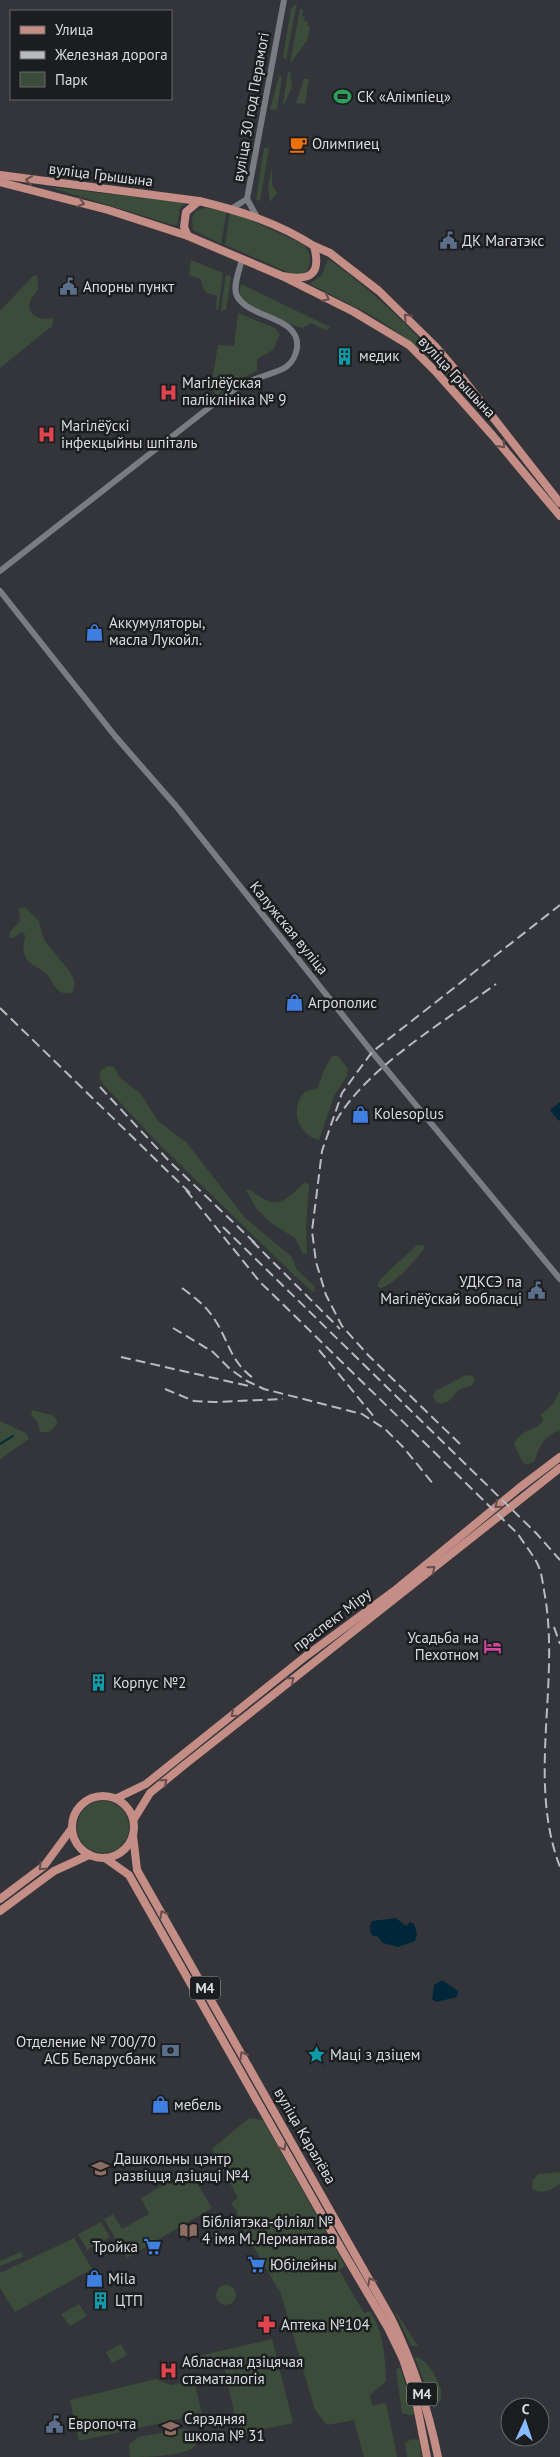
<svg xmlns="http://www.w3.org/2000/svg" width="560" height="2457" font-family="'PT Sans',sans-serif">
	<style>
		.green { fill: #3b4d3a }
		.water { fill: #002739 }
		.lines { fill: none; stroke-linecap: round; stroke-linejoin: round }
		.stream { stroke: #002739; stroke-width: 2 }
		.tertiary { stroke: #797c81; stroke-width: 6 }
		.primary { stroke: #c48d85; stroke-width: 8 }
		.rail { stroke: #b9bbbe; stroke-width: 2; stroke-dasharray: 10 5; stroke-linecap: butt }
		.oneway { stroke: #684f4d }
		.labels { text-anchor: middle; stroke-width: 5; stroke-linejoin: round; paint-order: stroke }
		.shield { fill: #1c1d1f; stroke: #a1a3a5; stroke-width: 1 }
		.shield-label { font-size: 14px; font-weight: bold; fill: #dadcdf }
		.poi-label { font-size: 15px; fill: #dadcdf; stroke: #1c1d1f; text-anchor: start }
		.street-label { font-size: 15px; fill: #dadcdf; stroke: #1c1d1f }
	</style>
	<rect width="100%" height="100%" fill="#33353a"/>
	<g class="green">
		<path d="M297,3L286,59L283,57L291,9Z"/>
		<path d="M300,9L303,10L302,16L305,17L304,21L308,22L307,26L310,27L307,40L290,64Z"/>
		<path d="M288,72H290L292,87L284,105L283,104Z"/>
		<path d="M279,76L282,77L277,110L270,109Z"/>
		<path d="M304,79H309L305,104L296,103Z"/>
		<path d="M264,148H269L260,201L256,200Z"/>
		<path d="M272,167V185L277,193L270,202L268,187Z"/>
		<path d="M49,187L186,203L180,208L177,226Z"/>
		<path d="M205,208L227,210L221,244L193,230L192,217L196,211Z"/>
		<path d="M230,211L303,244C311,253 312,260 307,271L300,274L290,273L225,245Z"/>
		<path d="M328,259C378,294 419,335 458,382L456,384L410,341L373,316L310,284L322,275Z"/>
		<path d="M191,260L223,273L218,311L216,308L217,296L205,292L200,279L189,275Z"/>
		<path d="M226,274L231,277L226,310L221,311Z"/>
		<path d="M37,275C37,280 39,286 37,291C35,294 31,297 30,301C26,317 42,321 54,318L52,326L0,368V311L33,276Z"/>
		<path d="M241,284L330,327L326,330L311,323L302,328L295,326L243,302L239,295Z"/>
		<path d="M238,313L275,328L280,334L273,350L257,359V371C242,377 228,384 217,396L211,388L218,345L234,346Z"/>
		<path d="M25,907L39,921L44,940L70,972L75,982L73,992C55,998 55,981 44,972C38,967 30,965 26,958C21,949 25,943 25,935L22,932L13,938L9,937L10,932L20,921L19,908Z"/>
		<path d="M332,1056H338L348,1069L347,1076L334,1096L319,1140C299,1136 289,1109 304,1093C308,1089 313,1091 318,1088L324,1070Z"/>
		<path d="M107,1066L114,1067L120,1078L140,1093L158,1121L187,1143L245,1218L291,1256L297,1270L314,1286L315,1291L313,1292L297,1278L155,1140L104,1085L100,1078V1072Z"/>
		<path d="M305,1182L309,1185L306,1226L307,1254H303L295,1238L271,1223L256,1208L246,1190C250,1189 254,1193 259,1196C279,1211 290,1196 305,1182Z"/>
		<path d="M417,1245H423L425,1247C418,1258 392,1287 380,1288L377,1286C382,1274 407,1256 417,1245Z"/>
		<path d="M466,1375L473,1376L475,1381L473,1385L458,1390L449,1401L441,1404L436,1402L433,1396L435,1391Z"/>
		<path d="M560,1390V1431C546,1433 538,1448 535,1461L526,1465L522,1461L514,1444C523,1426 536,1433 543,1420L541,1415L553,1404Z"/>
		<path d="M32,1410L52,1415L57,1420V1423C53,1430 47,1435 40,1431L37,1421L31,1415Z"/>
		<path d="M0,1421L26,1433L29,1439L0,1459Z"/>
		<circle cx="103" cy="1827" r="26"/>
		<path d="M249,2118L263,2120L345,2266L339,2270L364,2313L370,2311C384,2333 385,2356 386,2381L370,2395L372,2405L386,2403L397,2457H364L354,2420L327,2425L315,2410L281,2294L238,2220L237,2211L231,2203L238,2198L212,2149Z"/>
		<path d="M189,2170L212,2208L127,2258L104,2219L113,2214L122,2229L149,2214L141,2198Z"/>
		<path d="M560,2172V2184C550,2190 543,2195 532,2189L533,2180L538,2174Z"/>
		<path d="M101,2222L110,2237L87,2250L78,2234Z"/>
		<path d="M74,2238L92,2269L15,2312L0,2288V2273Z"/>
		<path d="M21,2252L23,2257L0,2266V2261Z"/>
		<circle cx="226" cy="2295" r="10"/>
		<path d="M79,2304L87,2316L70,2326L61,2314Z"/>
		<path d="M394,2309L418,2346H411Z"/>
		<path d="M272,2339L293,2423L239,2434L223,2363L193,2370L190,2358Z"/>
		<path d="M121,2344L127,2355L112,2363L106,2352Z"/>
		<path d="M415,2357C426,2357 439,2381 441,2391C442,2399 439,2404 434,2409Z"/>
		<path d="M400,2367L415,2414L409,2415L402,2413L396,2370Z"/>
		<path d="M156,2379L171,2385L194,2380L202,2414L79,2441L70,2400Z"/>
		<path d="M184,2429C189,2429 194,2431 196,2437C206,2457 143,2457 130,2457L129,2445L138,2437Z"/>
		<path d="M412,2439L419,2440L421,2457H407L405,2443Z"/>
	</g>
	<g class="water">
		<path d="M560,1102V1120L559,1121L550,1110Z"/>
		<path d="M396,1918L406,1926L410,1922L414,1924L417,1934L415,1941L398,1947L383,1943L377,1936H373C369,1931 369,1927 372,1921Z"/>
		<path d="M442,1980L458,1991L457,1997L436,2002L432,1999L434,1985Z"/>
	</g>
	<g class="lines">
		<path class="stream" d="M0,1444L13,1436"/>
		<g class="tertiary">
			<path d="M247,199L257,217"/>
			<path d="M231,209L247,199L284,0"/>
			<path d="M0,571L220,399C233,390 246,382 261,377C269,374 278,372 286,367C292,363 296,355 297,348C301,316 249,319 237,296C232,287 240,269 242,259"/>
			<path d="M0,591L115,736L176,806L372,1052L560,1279"/>
		</g>
		<g class="primary">
			<path d="M0,175L199,201"/>
			<path d="M0,182L108,210L188,236"/>
			<path d="M199,201C241,211 278,223 314,246C322,276 309,281 282,276L188,236L184,227L186,212Z"/>
			<path d="M314,246L330,253L379,291L435,346L460,375L560,503"/>
			<path d="M282,276L354,312L409,345L437,373L493,436L560,516"/>
			<circle cx="103" cy="1827" r="31"/>
			<path d="M117,1798L146,1784L306,1656L394,1591L519,1488L560,1457"/>
			<path d="M134,1819L150,1793L183,1766L560,1468"/>
			<path d="M133,1835L137,1870L391,2318C413,2363 428,2408 438,2457"/>
			<path d="M105,1858L129,1875L335,2238L388,2328L403,2359L415,2396L427,2457"/>
			<path d="M0,1899L44,1866L72,1828"/>
			<path d="M0,1911L54,1871L89,1855"/>
		</g>
		<g class="rail">
			<path d="M0,1008L190,1193"/>
			<path d="M100,1087L170,1162L256,1244"/>
			<path d="M336,1121C368,1066 444,1022 496,984"/>
			<path d="M186,1190L260,1282L518,1534C524,1544 532,1553 537,1563C542,1572 543,1586 545,1596C560,1685 527,1781 560,1867"/>
			<path d="M223,1227L536,1533L560,1560"/>
			<path d="M252,1241L340,1329"/>
			<path d="M182,1288C194,1297 205,1305 213,1317C229,1340 229,1360 253,1378"/>
			<path d="M173,1328L213,1352L230,1369L247,1381L264,1389L362,1414L385,1429L404,1448L434,1485"/>
			<path d="M319,1350L375,1418"/>
			<path d="M121,1357L249,1386"/>
			<path d="M165,1389L194,1401L215,1402L283,1399"/>
			<path d="M460,1444L369,1356L342,1326L326,1295L316,1262L312,1231L322,1151L342,1093L372,1052L560,905"/>
			<path d="M554,1627L560,1644"/>
		</g>
	</g>
	<defs><path id="oneway-chevron" d="M-2-3.5L2.5 0L-2 3.5" fill="none" stroke-width="1.6" stroke-linecap="round" stroke-linejoin="round" transform="scale(1.25)"/></defs>
	<g class="oneway">
		<use href="#oneway-chevron" transform="translate(29 180) rotate(-172)"/>
		<use href="#oneway-chevron" transform="translate(81 203) rotate(16)"/>
		<use href="#oneway-chevron" transform="translate(326 298) rotate(26)"/>
		<use href="#oneway-chevron" transform="translate(407 317) rotate(-135)"/>
		<use href="#oneway-chevron" transform="translate(502 445) rotate(48)"/>
		<use href="#oneway-chevron" transform="translate(498 1505) rotate(141)"/>
		<use href="#oneway-chevron" transform="translate(432 1569) rotate(-39)"/>
		<use href="#oneway-chevron" transform="translate(291 1680) rotate(-39)"/>
		<use href="#oneway-chevron" transform="translate(234 1714) rotate(141)"/>
		<use href="#oneway-chevron" transform="translate(164 1782) rotate(-40)"/>
		<use href="#oneway-chevron" transform="translate(42 1867) rotate(136)"/>
		<use href="#oneway-chevron" transform="translate(163 1914) rotate(-120)"/>
		<use href="#oneway-chevron" transform="translate(243 2055) rotate(-120)"/>
		<use href="#oneway-chevron" transform="translate(283 2147) rotate(61)"/>
		<use href="#oneway-chevron" transform="translate(371 2281) rotate(-118)"/>
	</g>
	<defs>
		<symbol id="stadium-bare" viewBox="-9 -9 18 18"><path d="M0-5a6.5 5 0 1 0 0 10a6.5 5 0 1 0 0-10ZM-3.5-1.8h7v3.6h-7Z" fill="#2e9e5b" stroke="#1c1d1f" stroke-width="2.5" paint-order="stroke"/></symbol>
		<symbol id="cafe-bare" viewBox="-9 -9 18 18"><path d="M-5.5-4.5H6V0H3Q3 3.5 0 3.5H-2.5Q-5.5 3.5-5.5 0ZM3-3.2v2h1.7v-2ZM-6 4.5H4V6H-6Z" fill="#e8710a" stroke="#1c1d1f" stroke-width="2.5" paint-order="stroke"/></symbol>
		<symbol id="civic-bare" viewBox="-9 -9 18 18"><path d="M-.6-6.5H3V-4.5H.6V-3L4-1V1h2V6H-6V1h2V-1L-.6-3ZM-1.2 2.5V6h2.4V2.5Z" fill="#5c6f8a" stroke="#1c1d1f" stroke-width="2.5" paint-order="stroke"/></symbol>
		<symbol id="building-bare" viewBox="-9 -9 18 18"><path d="M-4-6H4V6H1V3H-1V6H-4ZM-2.5-4.3h1.7v1.8h-1.7ZM.8-4.3h1.7v1.8H.8ZM-2.5-1h1.7V.8h-1.7ZM.8-1h1.7V.8H.8Z" fill="#0f9aa8" stroke="#1c1d1f" stroke-width="2.5" paint-order="stroke"/></symbol>
		<symbol id="hospital-bare" viewBox="-9 -9 18 18"><path d="M-5-5h3v3.5h4V-5h3V5h-3V1.5h-4V5h-3Z" fill="#e0444e" stroke="#1c1d1f" stroke-width="2.5" paint-order="stroke"/></symbol>
		<symbol id="shop-bare" viewBox="-9 -9 18 18"><path d="M-5-2.5h2.3a2.7 3.5 0 0 1 5.4 0H5L5.5 6h-11ZM-1.5-2.5h3a1.5 2.3 0 0 0-3 0Z" fill="#3f7fe0" stroke="#1c1d1f" stroke-width="2.5" paint-order="stroke"/></symbol>
		<symbol id="hotel-bare" viewBox="-9 -9 18 18"><path d="M-6-4.5h1.5V1H6V5H4.5V3h-9V5H-6ZM-4 0a1.8 1.8 0 1 1 3.6 0ZM.5 0V-2.5h3Q6-2.5 6 0Z" fill="#d1479c" stroke="#1c1d1f" stroke-width="2.5" paint-order="stroke"/></symbol>
		<symbol id="bank-bare" viewBox="-9 -9 18 18"><path d="M-6-4H6V4H-6ZM0-2.3a2.3 2.3 0 1 0 0 4.6a2.3 2.3 0 1 0 0-4.6Z" fill="#5c6f8a" stroke="#1c1d1f" stroke-width="2.5" paint-order="stroke"/></symbol>
		<symbol id="sight-bare" viewBox="-9 -9 18 18"><path d="M0-6L1.8-2.2L6-1.7L2.9 1.2L3.7 5.4L0 3.3L-3.7 5.4L-2.9 1.2L-6-1.7L-1.8-2.2Z" fill="#0f9aa8" stroke="#1c1d1f" stroke-width="2.5" paint-order="stroke"/></symbol>
		<symbol id="school-bare" viewBox="-9 -9 18 18"><path d="M0-5L7-2L0 1L-7-2ZM-4 1L0 2.5L4 1V4Q0 6-4 4Z" fill="#8d6e63" stroke="#1c1d1f" stroke-width="2.5" paint-order="stroke"/></symbol>
		<symbol id="library-bare" viewBox="-9 -9 18 18"><path d="M-6-4Q-3-5.5-.7-3.5V5Q-3 3-6 4ZM6-4Q3-5.5 .7-3.5V5Q3 3 6 4Z" fill="#8d6e63" stroke="#1c1d1f" stroke-width="2.5" paint-order="stroke"/></symbol>
		<symbol id="supermarket-bare" viewBox="-9 -9 18 18"><path d="M-6-5.5h2.5l.6 2H6L4.5 2H-2.5L-4.4-4H-6ZM-1.5 3.2a1.3 1.3 0 1 0 .1 0ZM3 3.2a1.3 1.3 0 1 0 .1 0Z" fill="#3f7fe0" stroke="#1c1d1f" stroke-width="2.5" paint-order="stroke"/></symbol>
		<symbol id="pharmacy-bare" viewBox="-9 -9 18 18"><path d="M-2-6h4v4h4v4h-4v4h-4v-4h-4v-4h4Z" fill="#e0444e" stroke="#1c1d1f" stroke-width="2.5" paint-order="stroke"/></symbol>
	</defs>
	<g fill-rule="evenodd">
		<use href="#stadium-bare" x="330" y="84" width="25" height="25"/>
		<use href="#cafe-bare" x="286" y="132" width="25" height="25"/>
		<use href="#civic-bare" x="436" y="228" width="25" height="25"/>
		<use href="#civic-bare" x="56" y="274" width="25" height="25"/>
		<use href="#building-bare" x="332" y="344" width="25" height="25"/>
		<use href="#hospital-bare" x="156" y="380" width="25" height="25"/>
		<use href="#hospital-bare" x="34" y="422" width="25" height="25"/>
		<use href="#shop-bare" x="82" y="620" width="25" height="25"/>
		<use href="#shop-bare" x="282" y="990" width="25" height="25"/>
		<use href="#shop-bare" x="348" y="1102" width="25" height="25"/>
		<use href="#civic-bare" x="524" y="1278" width="25" height="25"/>
		<use href="#hotel-bare" x="480" y="1634" width="25" height="25"/>
		<use href="#building-bare" x="86" y="1670" width="25" height="25"/>
		<use href="#bank-bare" x="158" y="2038" width="25" height="25"/>
		<use href="#sight-bare" x="304" y="2042" width="25" height="25"/>
		<use href="#shop-bare" x="148" y="2092" width="25" height="25"/>
		<use href="#school-bare" x="88" y="2156" width="25" height="25"/>
		<use href="#library-bare" x="176" y="2218" width="25" height="25"/>
		<use href="#supermarket-bare" x="140" y="2234" width="25" height="25"/>
		<use href="#supermarket-bare" x="244" y="2252" width="25" height="25"/>
		<use href="#shop-bare" x="82" y="2266" width="25" height="25"/>
		<use href="#building-bare" x="88" y="2288" width="25" height="25"/>
		<use href="#pharmacy-bare" x="254" y="2312" width="25" height="25"/>
		<use href="#hospital-bare" x="156" y="2358" width="25" height="25"/>
		<use href="#civic-bare" x="42" y="2412" width="25" height="25"/>
		<use href="#school-bare" x="158" y="2416" width="25" height="25"/>
	</g>
	<g class="labels">
		<g class="shield">
			<rect x="190" y="1976.5" width="30" height="23" rx="4"/>
			<rect x="407" y="2382.5" width="30" height="23" rx="4"/>
		</g>
		<g class="shield-label">
			<text x="205" y="1993">М4</text>
			<text x="422" y="2399">М4</text>
		</g>
		<g class="poi-label">
			<text x="357" y="102">СК «Алімпіец»</text>
			<text x="312" y="149">Олимпиец</text>
			<text x="462" y="246">ДК Магатэкс</text>
			<text x="83" y="292">Апорны пункт</text>
			<text x="359" y="361">медик</text>
			<text x="182" y="388">Магілёўская<tspan x="182" dy="17">паліклініка № 9</tspan></text>
			<text x="61" y="431">Магілёўскі<tspan x="61" dy="17">інфекцыйны шпіталь</tspan></text>
			<text x="109" y="628">Аккумуляторы,<tspan x="109" dy="17">масла Лукойл.</tspan></text>
			<text x="308" y="1008">Агрополис</text>
			<text x="374" y="1119">Kolesoplus</text>
			<text x="522" y="1287" text-anchor="end">УДКСЭ па<tspan x="522" dy="17">Магілёўскай вобласці</tspan></text>
			<text x="479" y="1643" text-anchor="end">Усадьба на<tspan x="479" dy="17">Пехотном</tspan></text>
			<text x="113" y="1688">Корпус №2</text>
			<text x="156" y="2047" text-anchor="end">Отделение № 700/70<tspan x="156" dy="17">АСБ Беларусбанк</tspan></text>
			<text x="330" y="2060">Маці з дзіцем</text>
			<text x="174" y="2110">мебель</text>
			<text x="114" y="2164">Дашкольны цэнтр<tspan x="114" dy="17">развіцця дзіцяці №4</tspan></text>
			<text x="202" y="2227">Бібліятэка-філіял №<tspan x="202" dy="17">4 імя М. Лермантава</tspan></text>
			<text x="138" y="2252" text-anchor="end">Тройка</text>
			<text x="270" y="2270">Юбілейны</text>
			<text x="108" y="2284">Mila</text>
			<text x="115" y="2306">ЦТП</text>
			<text x="281" y="2330">Аптека №104</text>
			<text x="182" y="2367">Абласная дзіцячая<tspan x="182" dy="17">стаматалогія</tspan></text>
			<text x="184" y="2424">Сярэдняя<tspan x="184" dy="17">школа № 31</tspan></text>
			<text x="68" y="2429">Европочта</text>
		</g>
		<g class="street-label">
			<text transform="translate(251 107) rotate(-80)" y="5">вуліца 30 год Перамогі</text>
			<text transform="translate(101 175) rotate(7)" y="5">вуліца Грышына</text>
			<text transform="translate(457 377) rotate(47)" y="5">вуліца Грышына</text>
			<text transform="translate(289 928) rotate(51)" y="5">Калужская вуліца</text>
			<text transform="translate(332 1620) rotate(-37)" y="5">праспект Міру</text>
			<text transform="translate(305 2136) rotate(60)" y="5">вуліца Каралёва</text>
		</g>
	</g>
	<rect x="10" y="10" width="162" height="90" fill="#1c1d1f" stroke="#68696c"/>
	<rect x="20" y="26" width="25" height="8" fill="#c48d85" stroke="#68696c"/>
	<text x="55" y="35" font-size="15" fill="#dadcdf">Улица</text>
	<rect x="20" y="51" width="25" height="8" fill="#b9bbbe" stroke="#68696c"/>
	<text x="55" y="60" font-size="15" fill="#dadcdf">Железная дорога</text>
	<rect x="20" y="72" width="25" height="15" fill="#3b4d3a" stroke="#68696c"/>
	<text x="55" y="85" font-size="15" fill="#dadcdf">Парк</text>
	<g transform="translate(525 2422) rotate(3)"><circle r="24" fill="#1c1d1f" stroke="#68696c"/>
	<path d="M0-4L9 19L0 12L-9 19Z" fill="#87bbfb"/>
	<text y="-8" font-size="14" font-weight="bold" text-anchor="middle" fill="#dadcdf">С</text>
	</g>
</svg>
